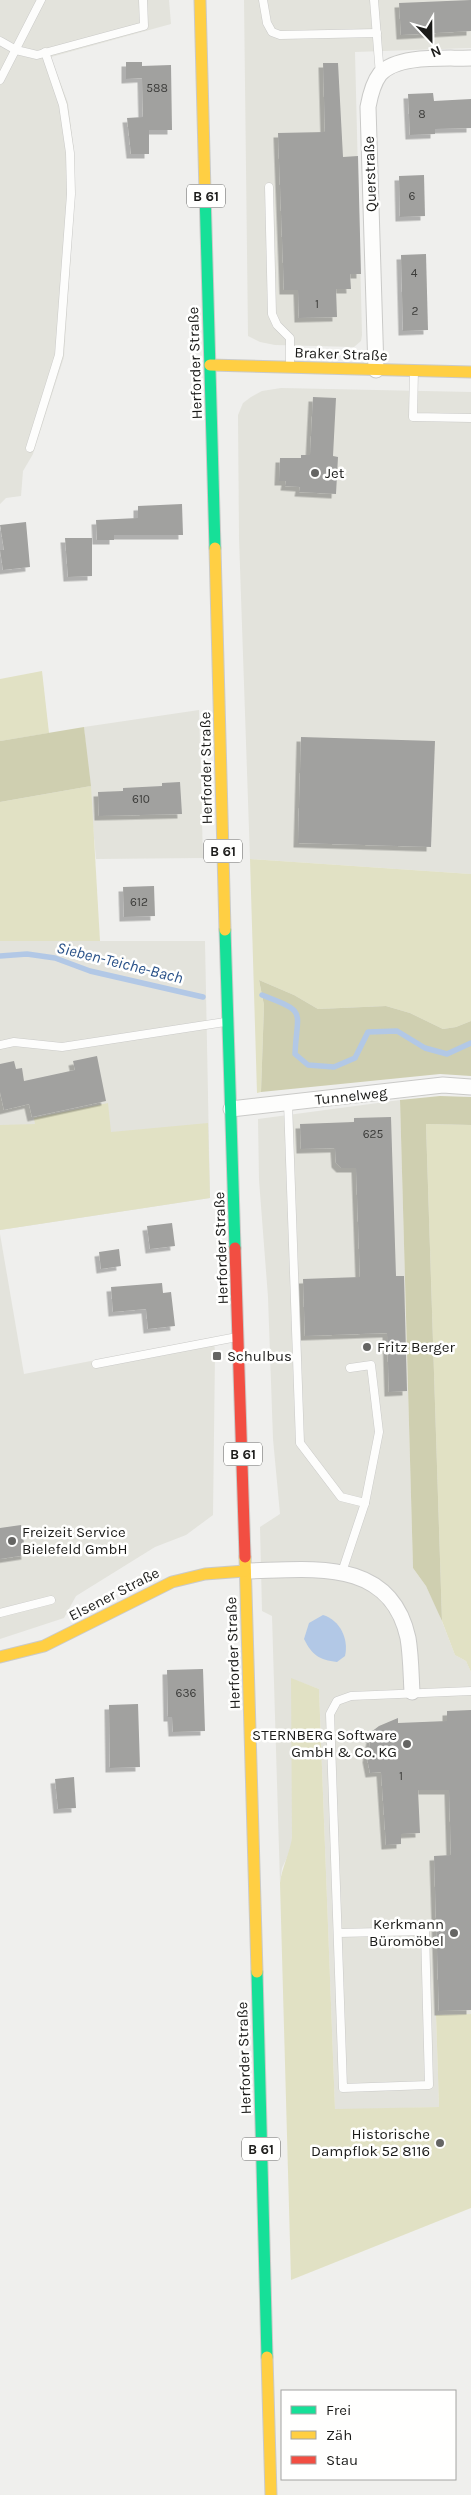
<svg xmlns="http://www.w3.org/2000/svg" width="471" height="2495" font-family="Karla,sans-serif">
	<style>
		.built { fill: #e3e3dc }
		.green { fill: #e1e1c4 }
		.forest { fill: #cfcfb0 }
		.water { fill: #b2c8e6 }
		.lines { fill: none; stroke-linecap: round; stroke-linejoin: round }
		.stream { stroke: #b2c8e6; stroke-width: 5.5 }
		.building { fill: #a1a19f; filter: url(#shadow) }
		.lane-casing { stroke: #cacac8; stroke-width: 9 }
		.street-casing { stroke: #cacac8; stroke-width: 17 }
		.fast-casing { stroke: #cacac8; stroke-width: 13 }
		.slow-casing { stroke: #cacac8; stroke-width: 13 }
		.jam-casing { stroke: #cacac8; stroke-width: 13 }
		.lane { stroke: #fdfdfc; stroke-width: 8 }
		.street { stroke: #fdfdfc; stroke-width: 15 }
		.fast { stroke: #16e098; stroke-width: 11 }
		.slow { stroke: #ffcf43; stroke-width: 11 }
		.jam { stroke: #f24e42; stroke-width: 11 }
		.poi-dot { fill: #656563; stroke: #fffffe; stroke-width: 2 }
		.labels { text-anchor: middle; stroke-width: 5; stroke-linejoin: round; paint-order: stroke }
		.number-label { font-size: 12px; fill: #3c3c3a }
		.shield { fill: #fffffe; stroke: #5f5f5e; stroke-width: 1 }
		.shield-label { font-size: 14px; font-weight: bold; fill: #1b1b19 }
		.street-label { font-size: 15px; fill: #1b1b19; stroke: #fffffe }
		.poi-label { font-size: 15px; fill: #1b1b19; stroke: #fffffe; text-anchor: start }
		.water-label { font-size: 16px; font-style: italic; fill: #2b538a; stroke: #fffffe }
	</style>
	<defs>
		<filter id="shadow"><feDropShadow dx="-4.5" dy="4.5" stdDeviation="0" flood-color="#0004"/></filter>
	</defs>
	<rect width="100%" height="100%" fill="#efefed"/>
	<g class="built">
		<path d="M0,0H169L171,24L51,57L68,103L74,151L75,191L64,357L33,454L23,471L21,496L6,498L0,504Z"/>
		<path d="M244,0H471V48L355,52L362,335L361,341L354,347L275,345L260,342L248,336Z"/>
		<path d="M281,388L471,392V874L250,859L239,538L238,415L243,403L251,397L262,391Z"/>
		<path d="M199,710L203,858L96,859L84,727Z"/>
		<path d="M0,941H205L210,1198L0,1230Z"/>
		<path d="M400,1100L413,1568L426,1586L436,1606L455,1655L466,1661L471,1672V2014L436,2015L439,2107L335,2110L319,1689L292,1679V1837L291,1849L282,1868L280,1883L272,1616L262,1611L260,1527L280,1514L273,1439L268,1297L259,1180L258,1119Z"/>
		<path d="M0,1234L24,1374L214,1337L215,1354L213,1515L186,1535L155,1547L76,1596L64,1618L0,1639Z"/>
	</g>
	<g class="green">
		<path d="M42,671L49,733L0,741V679Z"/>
		<path d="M91,786L100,941H0V802Z"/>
		<path d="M250,859L471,874V1021L456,1027L443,1029L410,1013L386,1006L318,1009L294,995L259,980L264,1005L261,1092L257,1093Z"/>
		<path d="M108,1103L111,1132L208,1123L210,1198L0,1230V1125L35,1124L34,1118Z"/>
		<path d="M426,1124L471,1125V1672L466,1661L455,1655L442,1621Z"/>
		<path d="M291,1678L319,1689L335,2109L439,2107L436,2015L471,2014V2208L291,2280L280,1883C282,1867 290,1853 292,1837Z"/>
	</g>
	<g class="forest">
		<path d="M84,727L91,786L0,802V741Z"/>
		<path d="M259,980L294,995L318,1009L386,1006L410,1013L443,1029L456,1027L471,1021V1076L440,1074L261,1092L264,1005Z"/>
		<path d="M440,1096L471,1097V1125L426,1124L442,1621L426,1586L413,1568L400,1100Z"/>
	</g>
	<path class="water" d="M323,1615C340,1620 349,1639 345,1656L337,1662C319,1660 312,1655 304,1639L309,1623Z"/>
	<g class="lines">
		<g class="stream">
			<path d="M0,956L27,954L55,958L90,971L203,997"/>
			<path d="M262,995C308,1013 297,1009 295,1054L308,1065L334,1067L355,1058L368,1032L397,1031L425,1048L447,1054L471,1043"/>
		</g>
	</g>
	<g class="building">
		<path d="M471,0V31L401,35L399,3Z"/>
		<path d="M126,62H142V66L171,65L172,130H149V154H131L127,118L143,117L142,78L126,79Z"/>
		<path d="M323,63H338L343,157L358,156L361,274H350L351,289H336L337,317L299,318L298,290H284L278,133L325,132Z"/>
		<path d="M433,93L434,101L471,99V128L435,129V134L410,135L408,94Z"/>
		<path d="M424,175L425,216L400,217L399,176Z"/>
		<path d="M426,254L428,330L403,331L401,255Z"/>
		<path d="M313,397L336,398L333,456L338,457L336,494L299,492L300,487L285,486L286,481H279L280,458H301V455H310Z"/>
		<path d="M182,504L183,535H114V540H97L96,520L138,518V506Z"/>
		<path d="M26,522L30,567L3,570L0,550H4L0,525Z"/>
		<path d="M65,538H92V576L68,577Z"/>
		<path d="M301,737L435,741L431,847L298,843Z"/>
		<path d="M180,782L182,814L99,816L98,792L123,791V788L162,786V783Z"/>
		<path d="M154,886L155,916L124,917L123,887Z"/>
		<path d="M97,1056L106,1101L32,1117L29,1104L4,1110L0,1092V1064L14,1061L16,1069L22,1068L24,1081L75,1070L73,1061Z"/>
		<path d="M391,1117L396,1276H404L407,1391L389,1392L387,1333L305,1336L303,1279L360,1277L356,1168H341L336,1163L335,1148L301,1149L300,1124L354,1122V1118Z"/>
		<path d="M172,1223L175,1246L150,1249L147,1226Z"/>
		<path d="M119,1249L121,1266L101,1269L99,1252Z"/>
		<path d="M162,1283L163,1293L171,1292L175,1326L148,1329L146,1309L113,1312L111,1287Z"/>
		<path d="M21,1525L26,1555L0,1559V1528Z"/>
		<path d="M203,1669L205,1731L173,1732L172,1717H168L167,1670Z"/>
		<path d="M138,1704L140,1767L110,1768L109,1705Z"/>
		<path d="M471,1710V2010L439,2011L434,1856L451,1855L449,1790H418L420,1833L401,1834V1844L386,1845L381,1772L370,1773L367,1758L371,1738L367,1735L379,1726L398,1718V1723L447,1721V1711Z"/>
		<path d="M74,1777L76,1808L58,1809L55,1779Z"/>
	</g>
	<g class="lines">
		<defs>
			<g id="lane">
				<path d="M263,0L267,23L272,32L280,35L377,33"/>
				<path d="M374,0L380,75"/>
				<path d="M0,41L16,50L37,55L144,26L143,0"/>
				<path d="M0,80L41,0"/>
				<path d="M269,187L272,314L277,325L290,338V365"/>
				<path d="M414,371L413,417L471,418"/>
				<path d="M30,448L59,355L71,194L70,153L63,105L45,52"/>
				<path d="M0,1045L14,1042L62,1047L225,1022"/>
				<path d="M288,1103L300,1443L341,1497L365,1503L342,1572"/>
				<path d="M96,1364L237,1337"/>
				<path d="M350,1368L371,1365L379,1432L365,1503"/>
				<path d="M0,1613L51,1600"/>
				<path d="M339,1933L425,1931L429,2085L343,2088L330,1714L337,1701L351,1696L471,1691"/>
			</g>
			<g id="street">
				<path d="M376,370L368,107C370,96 373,83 380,74C398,54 446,59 471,58"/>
				<path d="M231,1109L443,1085L471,1087"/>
				<path d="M245,1571C310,1570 390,1556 408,1638C411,1656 411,1675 412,1692"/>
			</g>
			<g id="fast">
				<path d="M205,192L215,548"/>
				<path d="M225,930L235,1248"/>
				<path d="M257,1972L267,2357"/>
			</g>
			<g id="slow">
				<path d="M200,0L205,192"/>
				<path d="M210,365L471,372"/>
				<path d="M215,548L225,930"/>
				<path d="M245,1557L257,1972"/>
				<path d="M0,1657L44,1646L172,1582L205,1574L245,1571"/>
				<path d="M267,2357L271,2495"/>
			</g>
			<path id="jam" d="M235,1248L245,1557"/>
		</defs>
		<use href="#lane" class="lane-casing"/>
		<use href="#street" class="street-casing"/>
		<use href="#fast" class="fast-casing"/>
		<use href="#slow" class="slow-casing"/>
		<use href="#jam" class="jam-casing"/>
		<use href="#lane" class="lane"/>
		<use href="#street" class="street"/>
		<use href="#fast" class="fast"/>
		<use href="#slow" class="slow"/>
		<use href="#jam" class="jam"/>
	</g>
	<g class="poi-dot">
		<circle cx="315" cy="473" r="5"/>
		<circle cx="367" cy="1347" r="5"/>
		<rect x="212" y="1351" width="10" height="10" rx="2.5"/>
		<circle cx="12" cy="1541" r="5"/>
		<circle cx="407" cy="1744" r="5"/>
		<circle cx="454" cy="1933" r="5"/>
		<circle cx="440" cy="2143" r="5"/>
	</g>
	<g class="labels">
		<g class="number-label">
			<text x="157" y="92">588</text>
			<text x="422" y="118">8</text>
			<text x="412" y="200">6</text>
			<text x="414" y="277">4</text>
			<text x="317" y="308">1</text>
			<text x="415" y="315">2</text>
			<text x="141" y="803">610</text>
			<text x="139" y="906">612</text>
			<text x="373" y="1138">625</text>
			<text x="186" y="1697">636</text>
			<text x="401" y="1780">1</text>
		</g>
		<g class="shield">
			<rect x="187" y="184.5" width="38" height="23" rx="4"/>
			<rect x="204" y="839.5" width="38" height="23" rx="4"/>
			<rect x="224" y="1442.5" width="38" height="23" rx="4"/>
			<rect x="242" y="2137.5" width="38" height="23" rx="4"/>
		</g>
		<g class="shield-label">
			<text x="206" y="201">B 61</text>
			<text x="223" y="856">B 61</text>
			<text x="243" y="1459">B 61</text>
			<text x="261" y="2154">B 61</text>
		</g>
		<g class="street-label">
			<text transform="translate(370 174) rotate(-92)" y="5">Querstraße</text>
			<text transform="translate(341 354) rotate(2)" y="5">Braker Straße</text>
			<text transform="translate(195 363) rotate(-92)" y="5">Herforder Straße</text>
			<text transform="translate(206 768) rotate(-91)" y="5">Herforder Straße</text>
			<text transform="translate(351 1096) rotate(-6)" y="5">Tunnelweg</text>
			<text transform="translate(221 1248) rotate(-92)" y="5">Herforder Straße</text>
			<text transform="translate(114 1594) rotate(-27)" y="5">Elsener Straße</text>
			<text transform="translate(233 1653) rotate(-92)" y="5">Herforder Straße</text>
			<text transform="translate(244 2058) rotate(-92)" y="5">Herforder Straße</text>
		</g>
		<g class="poi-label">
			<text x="325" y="478">Jet</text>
			<text x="377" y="1352">Fritz Berger</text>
			<text x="227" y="1361">Schulbus</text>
			<text x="22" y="1537">Freizeit Service<tspan x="22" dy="17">Bielefeld GmbH</tspan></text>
			<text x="397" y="1740" text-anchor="end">STERNBERG Software<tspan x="397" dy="17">GmbH &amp; Co. KG</tspan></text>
			<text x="444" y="1929" text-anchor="end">Kerkmann<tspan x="444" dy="17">Büromöbel</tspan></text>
			<text x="430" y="2139" text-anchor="end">Historische<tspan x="430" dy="17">Dampflok 52 8116</tspan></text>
		</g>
		<g class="water-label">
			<text transform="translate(120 962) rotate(14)" y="6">Sieben-Teiche-Bach</text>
		</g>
	</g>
	<rect x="281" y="2390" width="175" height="90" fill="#fffffe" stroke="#a4a4a2"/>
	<rect x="291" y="2406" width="25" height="8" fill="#16e098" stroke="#a4a4a2"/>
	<text x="326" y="2415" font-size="15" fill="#1b1b19">Frei</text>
	<rect x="291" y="2431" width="25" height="8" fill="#ffcf43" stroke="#a4a4a2"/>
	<text x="326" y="2440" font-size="15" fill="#1b1b19">Zäh</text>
	<rect x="291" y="2456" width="25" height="8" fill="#f24e42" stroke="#a4a4a2"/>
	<text x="326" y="2465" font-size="15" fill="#1b1b19">Stau</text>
	<g transform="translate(431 40) rotate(158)" stroke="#fffffe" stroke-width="4" paint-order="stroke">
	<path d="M0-4L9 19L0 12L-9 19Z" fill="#1b1b19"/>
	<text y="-8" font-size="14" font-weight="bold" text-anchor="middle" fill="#1b1b19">N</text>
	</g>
</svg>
